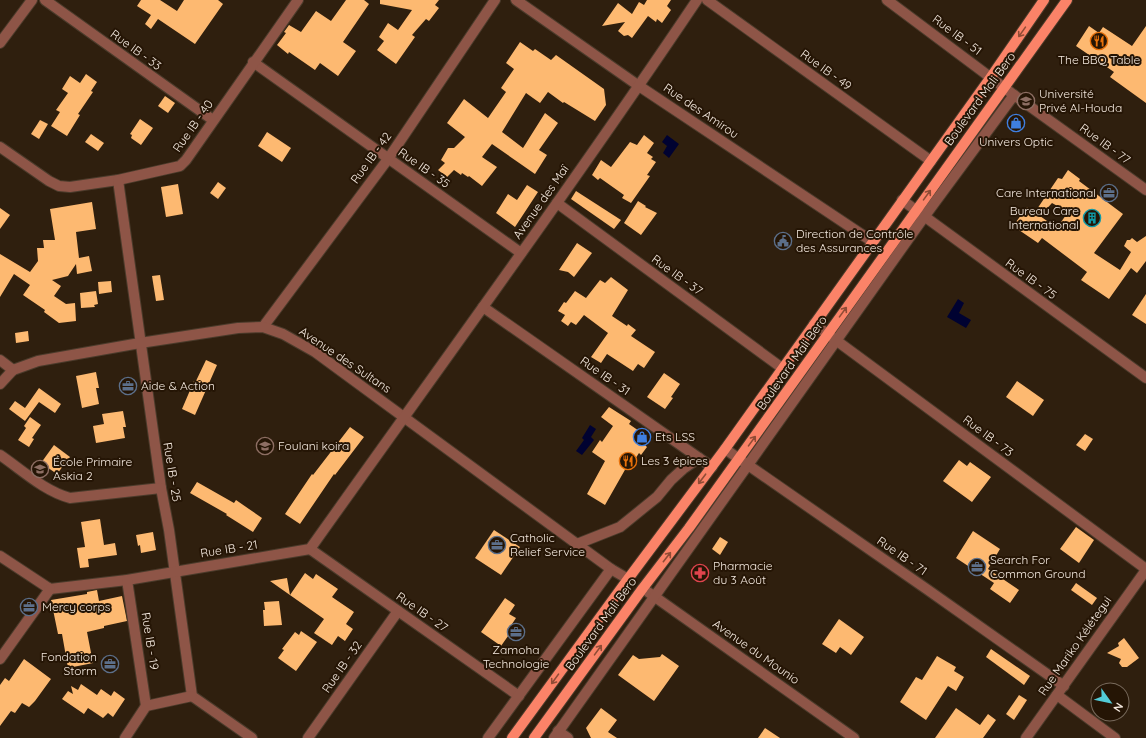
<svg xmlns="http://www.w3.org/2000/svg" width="1146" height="738" font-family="Quicksand,sans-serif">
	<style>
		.water { fill: #000231 }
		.building { fill: #fdb971; fill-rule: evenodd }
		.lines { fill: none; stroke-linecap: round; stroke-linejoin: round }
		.minor-casing { stroke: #4b3b2b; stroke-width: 12 }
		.major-casing { stroke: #4b3b2b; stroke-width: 12 }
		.minor { stroke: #8e5547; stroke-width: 10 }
		.major { stroke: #fb8368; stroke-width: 10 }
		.oneway { stroke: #904c36 }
		.labels { text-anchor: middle; stroke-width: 4; stroke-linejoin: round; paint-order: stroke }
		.street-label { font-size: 12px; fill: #f4e9df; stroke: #251505 }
		.poi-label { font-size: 12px; fill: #f4e9df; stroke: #251505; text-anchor: start }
	</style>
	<rect width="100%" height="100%" fill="#2f1f0e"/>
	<g class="water">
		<path d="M667,135L679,144L669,158L663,153L667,146L662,142Z"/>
		<path d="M958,299L964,303L959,313L971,320L966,328L947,317Z"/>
		<path d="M590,425L596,429L591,437L594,440L582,455L576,451L584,440L582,438Z"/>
	</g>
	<g class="building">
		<path d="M141,0H160L177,11L184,0H218L223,4L195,44L158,19L151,29L145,24L151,15L137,6Z"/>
		<path d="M346,0H364L369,4L343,42L356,51L338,76L320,63L315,70L289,52L288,54L277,45L286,33L284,32L289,25L301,32L316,11L331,21Z"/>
		<path d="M380,0H439L435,5L439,8L429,21L426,19L412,35L415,37L396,64L377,50L384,41L379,37L388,23L398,30L412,10L380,4Z"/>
		<path d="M647,0H671L667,6L671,10L662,23L657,19L656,22L648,16L632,38L628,35L624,36L618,31L625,22L602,26L618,3L632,14L639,2L644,5Z"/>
		<path d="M1089,26L1099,33L1103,27L1132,46L1146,26V103L1110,77L1114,72L1076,46Z"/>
		<path d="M520,42L533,51L535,49L551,60L556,55L604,89L606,105L595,121L564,102L563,103L548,92L540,103L526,93L502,132L523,148L545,113L558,123L539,150L547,155L535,174L492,144L482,157L497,167L482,186L469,176L468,177L462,173L461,175L454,170L447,177L438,170L445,163L441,160L448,148H454L465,137L447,123L464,99L488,118L506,92L501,88L514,69L506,63Z"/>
		<path d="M86,74L97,82L91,91L93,92L78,114L80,115L67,136L51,126L60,112L56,110L68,93L62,89L70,76L80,83Z"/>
		<path d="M165,96L175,103L168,113L158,106Z"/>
		<path d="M140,119L153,128L141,145L131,138L132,135L130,134Z"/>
		<path d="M40,120L48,124L39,139L31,134Z"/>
		<path d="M267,132L291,148L282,162L258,146Z"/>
		<path d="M91,134L104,143L98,151L85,142Z"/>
		<path d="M644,135L654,143L647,153L653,157L651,159L656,162L647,175L650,176L631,203L622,198L624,195L600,178L598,180L592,175L601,160L611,167L630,142L637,145Z"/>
		<path d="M1068,170L1080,179L1079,181L1123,214L1094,253L1120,270L1131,252L1124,246L1127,240H1130L1132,238L1137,242L1146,236V261L1137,273L1131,268L1109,299L1081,280L1087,272L1042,238L1038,243L1013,226L1027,207L1035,212L1058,178L1062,179ZM1052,203L1068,212L1057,228L1040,216Z"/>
		<path d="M218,182L226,188L218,199L210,193Z"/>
		<path d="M178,184L183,214L166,217L161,187Z"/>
		<path d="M527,185L538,192L515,227L496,213L508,194L517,200Z"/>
		<path d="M576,191L621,220L614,229L571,199Z"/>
		<path d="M638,201L646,206L645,207L657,213L641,235L624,223Z"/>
		<path d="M92,202L96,229L76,232L79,258L89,256L92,271L77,274L76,264L68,276L52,280L61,286L54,296L66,304L75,303L76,321L59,323L44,312L45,310L23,295L30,285L14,274L0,297V254L30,272L38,261L37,248H44L43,240H55L50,209Z"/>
		<path d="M0,208L10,215L0,229Z"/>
		<path d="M577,243L592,253L574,277L568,272L559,270Z"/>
		<path d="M160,275L164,300L156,301L152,276Z"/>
		<path d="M611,277L628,290L612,316L627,326L628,324L636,330L631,336L655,352L644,368L638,364L633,371L607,354L601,363L591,357L608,333L584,315L576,325L571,322L568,326L561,321L565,315L558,311L564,302L566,303L575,291L586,298L600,280L605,283Z"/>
		<path d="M111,281L112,292L99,294L98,282Z"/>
		<path d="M96,291L98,304L94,305L95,307L81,308L80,293Z"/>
		<path d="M1146,294V324L1132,315Z"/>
		<path d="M28,331L29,341L16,343L15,333Z"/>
		<path d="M206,360L217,365L195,415L182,409L194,381H196Z"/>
		<path d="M96,372L99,388H96L99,404L82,408L76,376Z"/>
		<path d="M664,373L680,384L671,397L673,398L665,409L647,397Z"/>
		<path d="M1017,381L1044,400L1033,416L1006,397Z"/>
		<path d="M39,388L61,404L55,413L39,402L25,421L9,409L15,401L25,408Z"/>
		<path d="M609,407L631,421L629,424L649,438L644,444L647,447L641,455L639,453L628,470L626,468L605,505L587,494L605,461L592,452L600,440L602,442L613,426L601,417Z"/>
		<path d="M123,411L126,427H123L125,438L96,443L93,426L104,424L102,414Z"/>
		<path d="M30,417L41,425L32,438L34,439L29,447L18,440L26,428L24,426Z"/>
		<path d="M350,427L364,437L335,475L334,474L300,524L285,514L312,474L313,475Z"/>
		<path d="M1085,434L1093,439L1085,451L1076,445Z"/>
		<path d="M54,445L70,457L57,474L41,463Z"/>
		<path d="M959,460L967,466L970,462L991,477L972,502L943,481Z"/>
		<path d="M197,482L234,503L236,500L262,518L253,532L226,515L227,514L190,493Z"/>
		<path d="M100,519L104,545L115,543L117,555L88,559L89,567L80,568L77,548L85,547L81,522Z"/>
		<path d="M1076,527L1094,540L1079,563L1060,549Z"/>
		<path d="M494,530L520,547L501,575L475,558Z"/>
		<path d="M973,531L1000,549L988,569L1019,590L1010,603L990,589L994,583L956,558Z"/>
		<path d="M153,532L156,550L141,553L140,545L138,546L136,535Z"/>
		<path d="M720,537L728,542L720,555L712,549Z"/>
		<path d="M305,573L313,579L316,574L338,589L332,597L354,612L346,624L353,629L345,641L338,636L332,645L314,633L324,619L270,581L287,578L290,595Z"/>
		<path d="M1076,583L1097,598L1092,605L1071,590Z"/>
		<path d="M97,590L99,601L122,596L127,621L104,626V628L87,632L93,663L68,668L62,634H58L51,600L87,594V592Z"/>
		<path d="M505,598L515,605L509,614L516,618L512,624L515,626L501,646L481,632Z"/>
		<path d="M279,601L282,625L264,626L263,610H265L264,602Z"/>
		<path d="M839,619L864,637L851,655L840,647L836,653L822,644Z"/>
		<path d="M301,631L317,642L296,671L278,658L284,650L282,649L295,632L299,635Z"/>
		<path d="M1124,638L1139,658L1127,667H1122L1119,663L1121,659L1107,653L1119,646L1118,643Z"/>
		<path d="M991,649L1030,676L1024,685L986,657Z"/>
		<path d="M662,654L679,666L654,701L618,675L633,655L639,659L660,657Z"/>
		<path d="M937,656L956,667L954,671L964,677L956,691L948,686L926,720L900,702L916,677L922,680Z"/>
		<path d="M24,659L51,679L35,701L29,707L22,703L15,713L11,711L0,726V685L5,678L9,681Z"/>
		<path d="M81,684L97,695L101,689L111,696L114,691L125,699L113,717L108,713L103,718L88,708L84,714L62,699L68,691L73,694L71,686L78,690Z"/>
		<path d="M1019,695L1027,700L1014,720L1006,714Z"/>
		<path d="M601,708L617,720L608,732L617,738H591L586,728Z"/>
		<path d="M956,708L980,725L988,714L996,720L983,738H935Z"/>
		<path d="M765,728L780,738H758Z"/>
	</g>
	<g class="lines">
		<defs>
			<g id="minor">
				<path d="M45,0L213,120"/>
				<path d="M516,0L639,86L873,242"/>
				<path d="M707,0L931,161"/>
				<path d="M887,0L1014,95L1146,190"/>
				<path d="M0,43L32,0"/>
				<path d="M253,62L521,253"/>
				<path d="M0,147L49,181L59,186L70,187L118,180L180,166L186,160L298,0"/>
				<path d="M118,180L161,488L169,530L192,696L252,738"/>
				<path d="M902,200L1146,378"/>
				<path d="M557,203L782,368"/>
				<path d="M483,307L712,467"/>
				<path d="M814,324L1146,569"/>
				<path d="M263,327L388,159L495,0"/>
				<path d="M0,360L13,370L38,361L140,343L238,328L263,327L283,334L315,352L611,569L628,579"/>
				<path d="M0,384L13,370"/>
				<path d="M725,449L928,590L1064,686"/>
				<path d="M0,455C22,470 44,491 70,498L161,488"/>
				<path d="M577,544L620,527L657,497L671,480L683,469L699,458"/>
				<path d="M310,549L519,696"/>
				<path d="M0,556L50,589L127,580L310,549C440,366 572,186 697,0"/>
				<path d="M127,580L146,706"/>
				<path d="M648,592L854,738"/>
				<path d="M0,659L50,589"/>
				<path d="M1057,695L1115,738"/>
				<path d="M558,731L568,738"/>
				<path d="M125,738L146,706L192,696"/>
				<path d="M308,738L398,611"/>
				<path d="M488,738L611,569"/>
				<path d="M554,738L924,217L1014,95"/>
				<path d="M1026,738L1146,570"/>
			</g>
			<g id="major">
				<path d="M512,738L628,579L725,449L991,77L1044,0"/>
				<path d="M534,738L643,588L689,528L1067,0"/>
			</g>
		</defs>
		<use href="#minor" class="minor-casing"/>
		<use href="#major" class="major-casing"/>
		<use href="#minor" class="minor"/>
		<use href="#major" class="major"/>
	</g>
	<defs><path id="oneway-shaft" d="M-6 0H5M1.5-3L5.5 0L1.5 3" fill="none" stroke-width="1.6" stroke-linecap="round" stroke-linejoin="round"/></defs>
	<g class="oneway">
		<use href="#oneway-shaft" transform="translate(1022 32) rotate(125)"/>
		<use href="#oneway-shaft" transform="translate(927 195) rotate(-54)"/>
		<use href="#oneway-shaft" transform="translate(843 312) rotate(-54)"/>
		<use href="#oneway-shaft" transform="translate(752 441) rotate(-54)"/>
		<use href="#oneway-shaft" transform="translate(702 479) rotate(127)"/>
		<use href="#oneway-shaft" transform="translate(667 557) rotate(-52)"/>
		<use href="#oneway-shaft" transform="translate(598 650) rotate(-54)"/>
		<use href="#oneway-shaft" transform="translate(555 679) rotate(126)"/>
	</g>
	<defs>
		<symbol id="restaurant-ring" viewBox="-11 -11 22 22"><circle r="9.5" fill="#251505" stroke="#e8710a" stroke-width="1.5"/><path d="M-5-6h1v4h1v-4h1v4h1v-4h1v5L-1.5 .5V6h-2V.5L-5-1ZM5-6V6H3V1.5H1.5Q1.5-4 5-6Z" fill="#e8710a"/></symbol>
		<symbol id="university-ring" viewBox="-11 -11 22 22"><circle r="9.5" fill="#251505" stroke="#8d6e63" stroke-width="1.5"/><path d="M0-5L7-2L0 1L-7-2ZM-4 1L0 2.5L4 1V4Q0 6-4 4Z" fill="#8d6e63"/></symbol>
		<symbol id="shop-ring" viewBox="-11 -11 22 22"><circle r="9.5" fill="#251505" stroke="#3f7fe0" stroke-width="1.5"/><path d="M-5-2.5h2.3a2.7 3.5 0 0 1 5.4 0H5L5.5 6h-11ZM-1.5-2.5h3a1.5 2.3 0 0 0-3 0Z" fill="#3f7fe0"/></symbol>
		<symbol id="office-ring" viewBox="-11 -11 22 22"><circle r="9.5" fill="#251505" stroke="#5c6f8a" stroke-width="1.5"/><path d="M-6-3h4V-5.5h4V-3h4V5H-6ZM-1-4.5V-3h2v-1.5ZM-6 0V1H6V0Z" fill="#5c6f8a"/></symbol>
		<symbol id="building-ring" viewBox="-11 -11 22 22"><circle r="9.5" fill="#251505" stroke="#0f9aa8" stroke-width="1.5"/><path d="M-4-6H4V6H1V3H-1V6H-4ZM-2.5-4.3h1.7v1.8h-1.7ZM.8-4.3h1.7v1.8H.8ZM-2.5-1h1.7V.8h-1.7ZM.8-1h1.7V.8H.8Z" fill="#0f9aa8"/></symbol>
		<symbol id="civic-ring" viewBox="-11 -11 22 22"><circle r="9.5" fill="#251505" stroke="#5c6f8a" stroke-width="1.5"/><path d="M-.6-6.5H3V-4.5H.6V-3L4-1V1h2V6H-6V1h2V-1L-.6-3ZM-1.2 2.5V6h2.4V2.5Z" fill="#5c6f8a"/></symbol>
		<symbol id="school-ring" viewBox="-11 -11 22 22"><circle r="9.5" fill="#251505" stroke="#8d6e63" stroke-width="1.5"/><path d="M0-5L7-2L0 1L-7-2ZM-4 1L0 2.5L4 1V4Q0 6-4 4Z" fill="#8d6e63"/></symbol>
		<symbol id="pharmacy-ring" viewBox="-11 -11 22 22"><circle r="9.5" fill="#251505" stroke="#e0444e" stroke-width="1.5"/><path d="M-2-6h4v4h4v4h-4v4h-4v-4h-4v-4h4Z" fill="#e0444e"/></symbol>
	</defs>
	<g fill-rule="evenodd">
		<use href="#restaurant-ring" x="1089" y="31" width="20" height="20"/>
		<use href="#university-ring" x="1016" y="91" width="20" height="20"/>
		<use href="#shop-ring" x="1006" y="113" width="20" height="20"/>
		<use href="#office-ring" x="1099" y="183" width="20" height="20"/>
		<use href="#building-ring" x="1082" y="208" width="20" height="20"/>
		<use href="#civic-ring" x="773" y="231" width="20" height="20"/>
		<use href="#office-ring" x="118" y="376" width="20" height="20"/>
		<use href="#shop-ring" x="632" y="427" width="20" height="20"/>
		<use href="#school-ring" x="255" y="436" width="20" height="20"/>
		<use href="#restaurant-ring" x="618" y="451" width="20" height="20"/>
		<use href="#school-ring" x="30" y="459" width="20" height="20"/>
		<use href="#office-ring" x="487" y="535" width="20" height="20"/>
		<use href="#office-ring" x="967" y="557" width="20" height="20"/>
		<use href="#pharmacy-ring" x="690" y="563" width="20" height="20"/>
		<use href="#office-ring" x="19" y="597" width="20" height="20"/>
		<use href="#office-ring" x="506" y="622" width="20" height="20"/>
		<use href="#office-ring" x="100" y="654" width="20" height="20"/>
	</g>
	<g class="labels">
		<g class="street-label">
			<text transform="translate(957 35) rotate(37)" y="4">Rue IB - 51</text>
			<text transform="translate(136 50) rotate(36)" y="4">Rue IB - 33</text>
			<text transform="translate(826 70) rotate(36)" y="4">Rue IB - 49</text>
			<text transform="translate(980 99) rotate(-54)" y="4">Boulevard Mali Bero</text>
			<text transform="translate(701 111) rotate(34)" y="4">Rue des Amirou</text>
			<text transform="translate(193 126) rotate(-55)" y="4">Rue IB - 40</text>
			<text transform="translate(1105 144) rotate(36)" y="4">Rue IB - 77</text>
			<text transform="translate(371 158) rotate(-54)" y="4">Rue IB - 42</text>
			<text transform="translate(424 168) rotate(35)" y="4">Rue IB - 35</text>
			<text transform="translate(541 202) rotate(-55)" y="4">Avenue des Maï</text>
			<text transform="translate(677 275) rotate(36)" y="4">Rue IB - 37</text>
			<text transform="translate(1031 279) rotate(36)" y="4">Rue IB - 75</text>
			<text transform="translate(345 360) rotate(34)" y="4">Avenue des Sultans</text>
			<text transform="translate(792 363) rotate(-55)" y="4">Boulevard Mali Bero</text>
			<text transform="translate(605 376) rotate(35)" y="4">Rue IB - 31</text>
			<text transform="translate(988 436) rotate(37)" y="4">Rue IB - 73</text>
			<text transform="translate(172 472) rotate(81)" y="4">Rue IB - 25</text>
			<text transform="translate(229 549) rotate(-9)" y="4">Rue IB - 21</text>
			<text transform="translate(902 556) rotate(35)" y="4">Rue IB - 71</text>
			<text transform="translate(422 612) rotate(35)" y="4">Rue IB - 27</text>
			<text transform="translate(601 624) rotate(-54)" y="4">Boulevard Mali Bero</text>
			<text transform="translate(150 641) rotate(81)" y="4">Rue IB - 19</text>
			<text transform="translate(1075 646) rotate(-55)" y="4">Rue Mariko Kélétegui</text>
			<text transform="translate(756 652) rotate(35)" y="4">Avenue du Mounio</text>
			<text transform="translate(342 667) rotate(-55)" y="4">Rue IB - 32</text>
		</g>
		<g class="poi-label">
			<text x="1099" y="64" text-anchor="middle">The BBQ Table</text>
			<text x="1039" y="98">Université<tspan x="1039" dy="14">Privé Al-Houda</tspan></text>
			<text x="1016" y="146" text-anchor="middle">Univers Optic</text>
			<text x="1096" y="197" text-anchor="end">Care International</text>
			<text x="1079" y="215" text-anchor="end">Bureau Care<tspan x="1079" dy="14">International</tspan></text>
			<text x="796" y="238">Direction de Contrôle<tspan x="796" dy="14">des Assurances</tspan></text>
			<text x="141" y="390">Aide &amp; Action</text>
			<text x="655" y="441">Ets LSS</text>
			<text x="278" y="450">Foulani koira</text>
			<text x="641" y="465">Les 3 épices</text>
			<text x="53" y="466">École Primaire<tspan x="53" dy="14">Askia 2</tspan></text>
			<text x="510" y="542">Catholic<tspan x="510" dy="14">Relief Service</tspan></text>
			<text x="990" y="564">Search For<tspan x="990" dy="14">Common Ground</tspan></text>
			<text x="713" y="570">Pharmacie<tspan x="713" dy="14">du 3 Août</tspan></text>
			<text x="42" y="611">Mercy corps</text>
			<text x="516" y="654" text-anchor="middle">Zamoha<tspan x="516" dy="14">Technologie</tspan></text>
			<text x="97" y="661" text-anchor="end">Fondation<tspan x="97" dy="14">Storm</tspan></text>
		</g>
	</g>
	<g transform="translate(1110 702) rotate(123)"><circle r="19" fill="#251505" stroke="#786a5c"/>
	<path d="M0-3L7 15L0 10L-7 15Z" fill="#52cbd7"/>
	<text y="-6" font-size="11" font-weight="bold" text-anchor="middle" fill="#f4e9df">N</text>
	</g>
</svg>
